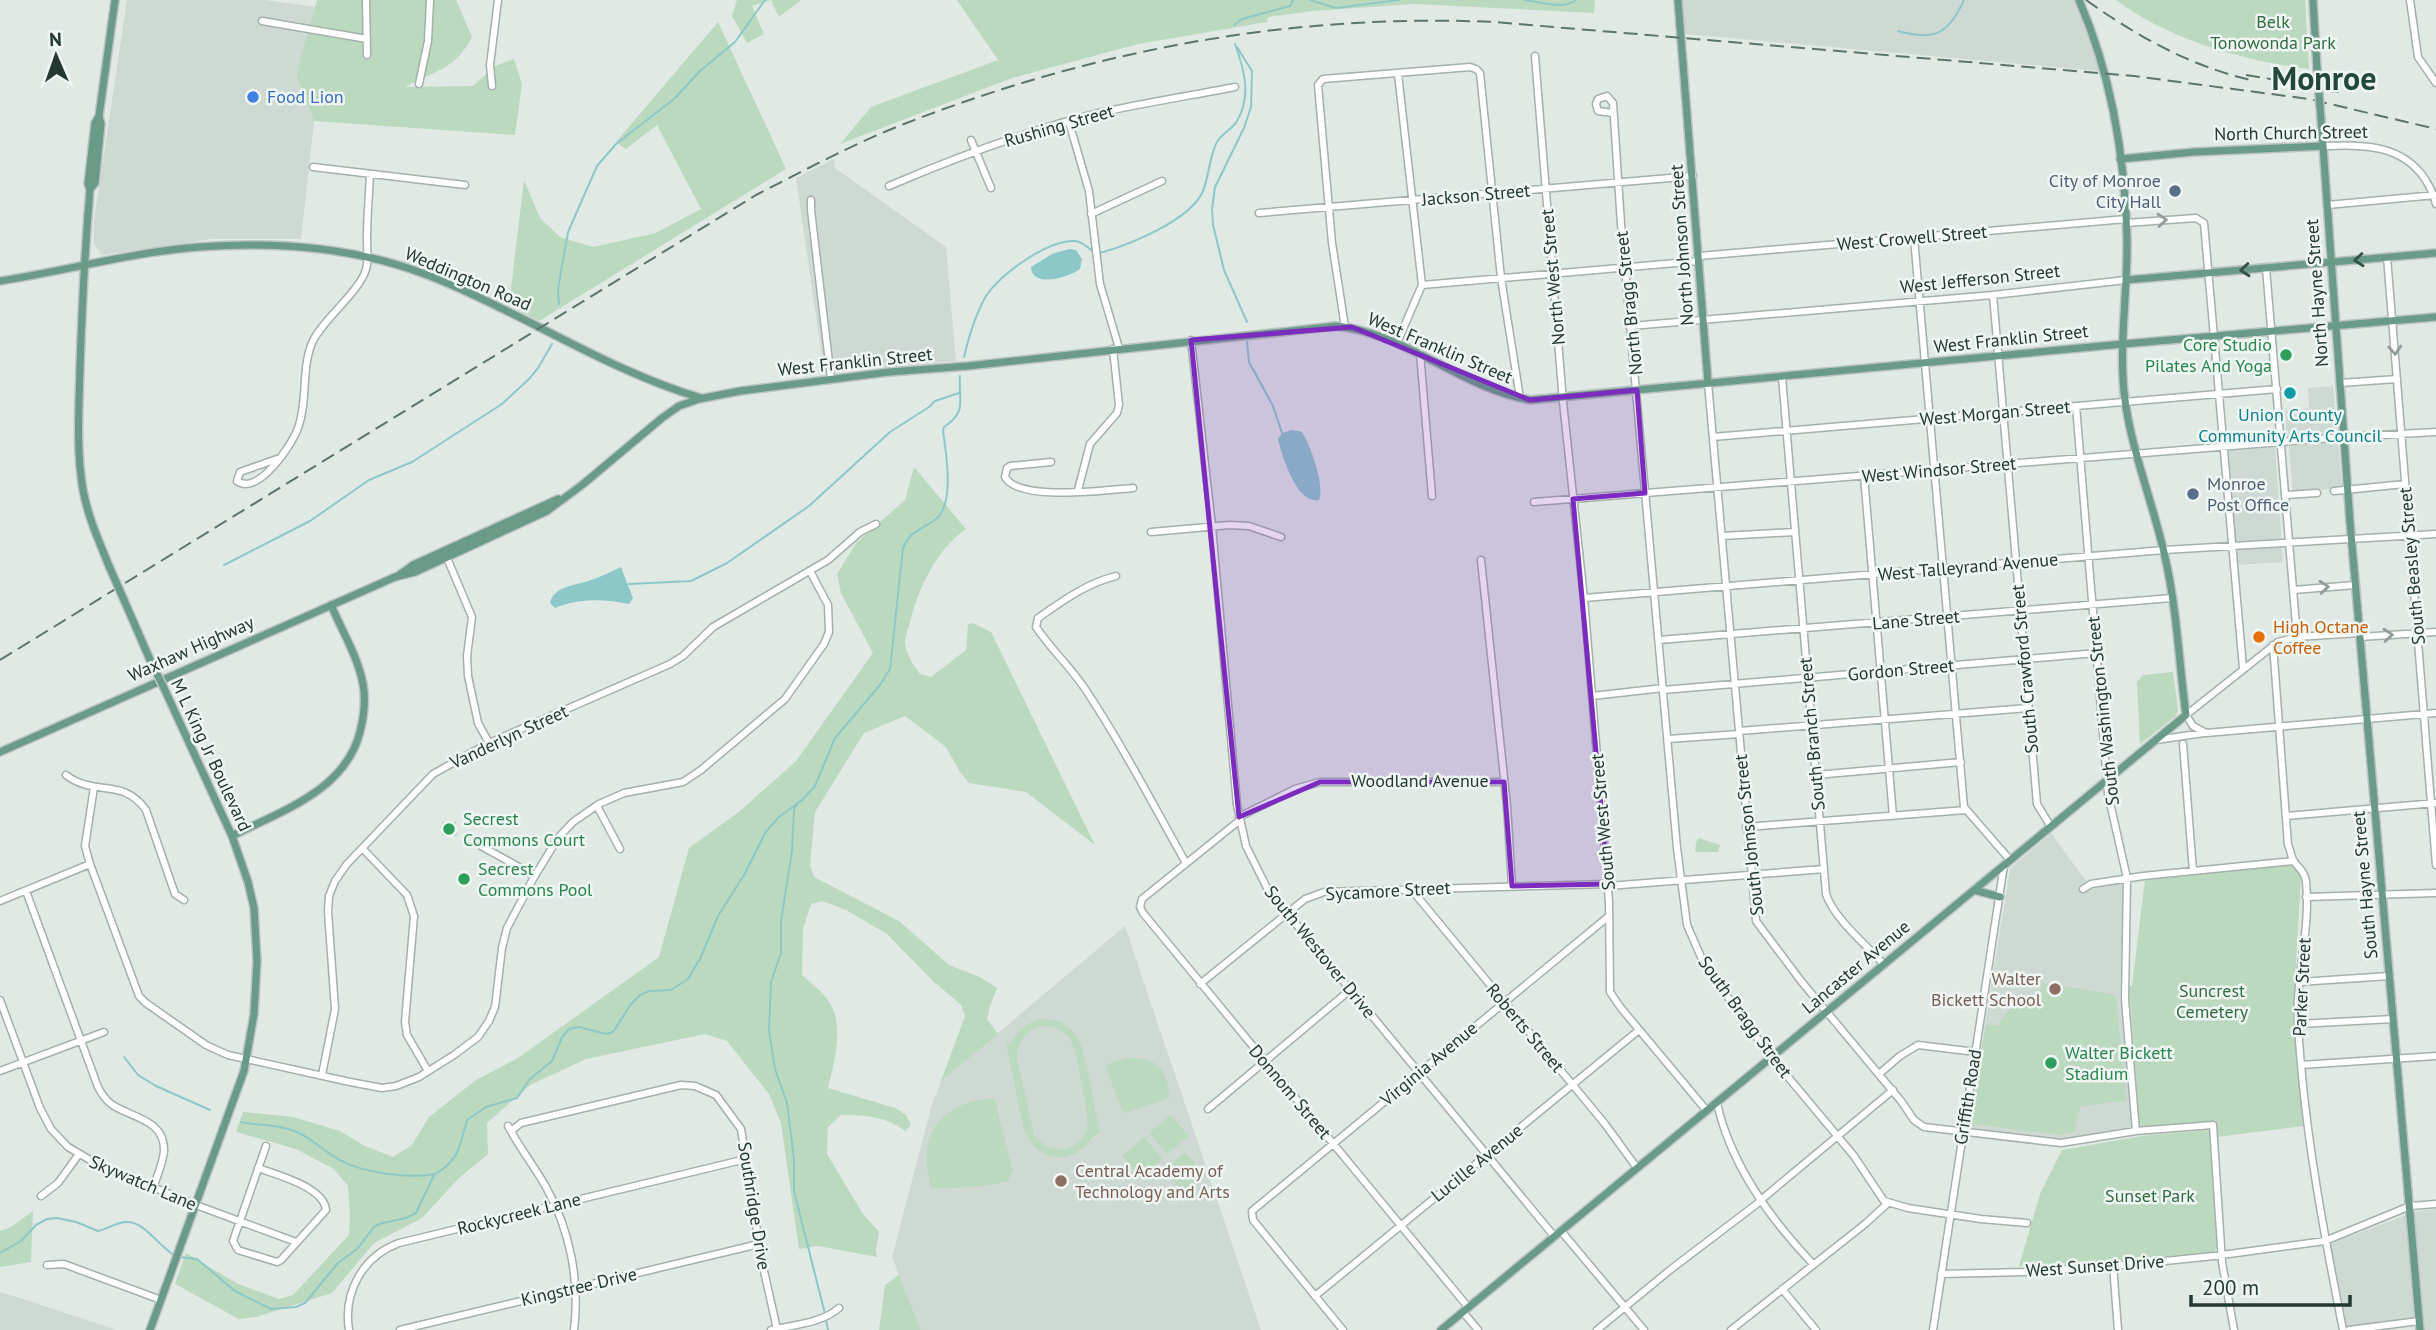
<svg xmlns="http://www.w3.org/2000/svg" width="2436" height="1330" font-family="'PT Sans',sans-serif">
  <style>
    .built { fill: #cfd9d3 }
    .green { fill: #bbd9bf; fill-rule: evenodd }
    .water { fill: #8dc8c9 }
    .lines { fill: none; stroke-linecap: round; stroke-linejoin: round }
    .stream { stroke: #8dc8c9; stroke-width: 2 }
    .minor-casing { stroke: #a4b0aa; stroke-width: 9 }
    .major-casing { stroke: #bdc3c1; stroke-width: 10 }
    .minor { stroke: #fff; stroke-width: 6 }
    .major { stroke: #699b88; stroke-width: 7 }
    .rail { stroke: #5d746b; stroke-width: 2; stroke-dasharray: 14 7; stroke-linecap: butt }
    .major-bridge-casing { stroke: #bdc3c1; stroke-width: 10; stroke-linecap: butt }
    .major-bridge { stroke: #699b88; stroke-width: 7 }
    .oneway { stroke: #919c98 }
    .oneway2 { stroke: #345146 }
    .marked { fill: #7b2cbf; fill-opacity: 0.2; stroke: #7b2cbf; stroke-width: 5; stroke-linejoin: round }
    .shop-dot { fill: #3f7fe0; stroke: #f0f6f3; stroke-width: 2.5 }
    .service-dot { fill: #5c6f8a; stroke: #f0f6f3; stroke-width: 2.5 }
    .leisure-dot { fill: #2e9e5b; stroke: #f0f6f3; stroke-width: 2.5 }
    .culture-dot { fill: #0f9aa8; stroke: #f0f6f3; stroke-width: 2.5 }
    .food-dot { fill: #e8710a; stroke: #f0f6f3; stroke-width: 2.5 }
    .education-dot { fill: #8d6e63; stroke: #f0f6f3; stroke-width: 2.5 }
    .labels { text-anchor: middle; stroke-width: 5; stroke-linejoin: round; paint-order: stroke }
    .park-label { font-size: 18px; fill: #316b40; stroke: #f0f6f3 }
    .shop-label { font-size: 18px; fill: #366cbe; stroke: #f0f6f3; text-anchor: start }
    .street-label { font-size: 18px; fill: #233830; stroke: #f0f6f3 }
    .service-label { font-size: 18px; fill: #4e5e75; stroke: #f0f6f3; text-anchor: end }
    .leisure-label { font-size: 18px; fill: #27864d; stroke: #f0f6f3; text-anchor: start }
    .culture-label { font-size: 18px; fill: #0d838f; stroke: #f0f6f3 }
    .food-label { font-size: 18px; fill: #c56008; stroke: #f0f6f3; text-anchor: start }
    .education-label { font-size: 18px; fill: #785e54; stroke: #f0f6f3; text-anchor: end }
    .town-label { font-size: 32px; font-weight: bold; fill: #214839; stroke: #f0f6f3 }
  </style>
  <rect width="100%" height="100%" fill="#e0e9e4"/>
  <path class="built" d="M127,0H265L317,7L296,75L314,121L301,239H211L102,255L94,244V220Z
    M1682,0H2075L2090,34L2099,71L1685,34Z
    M834,159L835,168L946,247L956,361L824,372L796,178Z
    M2333,386L2342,488L2293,492L2289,446L2311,444V436L2287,437L2285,411L2309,408L2308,388Z
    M2275,447L2283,562L2237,565L2229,451Z
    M2051,833L2092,889L2124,882L2120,996L2132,1130L2060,1141L1968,1129L2010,869Z
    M1125,926L1261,1330H921L892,1257L932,1104L941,1081Z
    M2436,1209V1330H2423L2421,1319L2346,1328L2330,1244L2414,1212Z
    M0,1292L29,1301L117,1330H0Z"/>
  <path class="green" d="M317,0H456L472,37C454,71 435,70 405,87L473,86L495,66L514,59L522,84L515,135L314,121L296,75Z
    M737,0H801L779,17L771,0L752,6L764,34L747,43L732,16Z
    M957,0H1595L1594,13L1414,4L1313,11L1268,17L1267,22L1138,44L1012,78L840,144L871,107L998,60Z
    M2116,0H2305L2309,69C2241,60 2172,41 2116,0Z
    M718,22L786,169L539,321L509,305L524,180L540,218L560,237L593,247L656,233L701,209L657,125L626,149L616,142Z
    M914,467L966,529C936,550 919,587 910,622C909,628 904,638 905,644C906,654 914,666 920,674L931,677L966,650L968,624L972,623L991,632L1095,845L1026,792L969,783L960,772L946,747L905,716L864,733L815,812L810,865L814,877L899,921L949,965L980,977L997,988L990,1006L987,1019L998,1034L941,1081L965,1016L961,1005L933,981L887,934L846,910L822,901L811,904L803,929L802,975C812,984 826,994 832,1007C843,1031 834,1064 828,1088L895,1108L906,1115L911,1125L905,1131C886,1116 864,1115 841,1115L828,1127L827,1154L863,1214L879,1232L876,1250L877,1257L818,1246L799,1249L781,1123L769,1094L727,1041L705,1034L586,1059L530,1085L487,1123L488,1154L459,1178L422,1218L374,1243L332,1293L256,1317L239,1319L175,1284L186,1253L238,1284L279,1299L293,1295L349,1235L350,1215L348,1186L334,1169L296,1149L236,1132L243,1112L293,1117L340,1131L365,1146L393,1157L412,1145L429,1117L476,1080L518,1058L659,957L689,848L740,811L796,761L873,653L841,593L837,574L856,543L905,500Z
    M2173,672L2178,710L2176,716L2140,744L2137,682L2143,675Z
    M442,822H456L457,836H442Z
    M1699,838L1720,845L1718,852H1695L1696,842Z
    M2283,866H2293L2301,876L2293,1015L2303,1126L2217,1137L2216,1121L2140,1128L2129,987L2132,985L2145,880Z
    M2042,983L2113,994L2116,998L2127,1101C2111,1101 2097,1105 2081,1106L2074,1132L2060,1135L1974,1124L1971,1115L1986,1025L1998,1026C2008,1007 2017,997 2039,998Z
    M1042,1019C1056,1019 1068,1023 1076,1035C1087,1051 1095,1112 1100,1133L1094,1135C1073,1168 1036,1164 1023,1127L1006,1043L1011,1042C1018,1029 1028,1022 1042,1019ZM1041,1026C1052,1026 1063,1029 1070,1039C1076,1048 1090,1118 1087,1129C1084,1140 1075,1146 1064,1150L1046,1146L1034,1135L1017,1059C1017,1042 1025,1032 1041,1026Z
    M1126,1058C1157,1057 1168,1068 1169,1098L1126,1113L1122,1111L1105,1065Z
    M994,1098L1013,1171L1007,1182L983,1186L931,1189C917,1135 938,1103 994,1098Z
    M1170,1115L1189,1136L1167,1154L1149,1133Z
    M2209,1130L2217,1248L2214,1252L2100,1262L2019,1266L2040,1194L2062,1150L2142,1136Z
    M1144,1137L1163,1159L1141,1178L1122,1156Z
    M1185,1152L1204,1173L1183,1191L1164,1170Z
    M33,1211L31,1262L0,1267V1231L11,1227Z
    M899,1275L921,1330H879L885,1285Z"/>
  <path class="water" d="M1069,249L1076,250L1082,259L1080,269C1070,277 1032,289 1031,267L1052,254Z
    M1292,430L1302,432C1311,446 1325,486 1319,500C1297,505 1282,456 1278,439L1282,433Z
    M621,567L633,598L629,604C604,599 580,598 555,608L550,603C553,587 575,585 588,581C599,578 610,572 621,567Z"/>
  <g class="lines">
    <path class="stream" d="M1310,0L1336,8L1399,0
      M1525,0C1541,2 1563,10 1576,0
      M1234,25L1242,19L1290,6L1293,0
      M1898,31C1934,41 1948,35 1964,0
      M1237,47L1252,71L1251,107L1244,128L1215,187L1212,209L1213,225L1224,270L1247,322
      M1100,253C1129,245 1191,220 1203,191C1209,176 1209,159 1216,144C1220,134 1232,130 1237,121C1252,96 1244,69 1235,44
      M559,304L558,289L568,232L597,166L616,144L674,99L700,71L735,42L765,0
      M1247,342L1249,362L1273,406L1282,433
      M964,357C969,336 975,315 986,296C1001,274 1048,239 1076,241C1083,242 1089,249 1094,252
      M224,565L310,521L369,480L412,462L502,404L529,379L538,368L552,344
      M629,584L691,581L727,563L809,506L890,432L929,407L935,401L959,393
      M798,802L794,810L792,851L781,921V953L771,982L769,1031L775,1069L787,1103L794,1159V1191L825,1314
      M124,1057L138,1075L156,1086L210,1110
      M241,1122C260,1126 281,1124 299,1133C314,1140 326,1153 340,1160C363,1173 409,1179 435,1174C460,1160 460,1144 467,1120L486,1107L517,1098L530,1079L552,1061L562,1037L569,1029L579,1027L606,1034L613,1032L631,1004L640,995L649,991L671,990L688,979L700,959L718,916L744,875L765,833L779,817L802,800L815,786L835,738L880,685L890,669L903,548C912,528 921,531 936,519C955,504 946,452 943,431L944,427C968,411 958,401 960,376
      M0,1253L21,1241L36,1225L47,1219L57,1218L76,1222L98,1231C108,1229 115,1223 125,1222C144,1220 158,1246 174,1255
      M179,1257L197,1259L235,1291L271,1309L296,1307L305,1303L338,1263L357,1249L374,1227L379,1224L406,1218L416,1213L434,1175
      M826,1320L828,1330"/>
    <defs>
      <path id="minor" d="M366,0L367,55
        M2410,0L2418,57L2436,83
        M262,21L367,39
        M1535,56L1563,402L1584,598L1609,902L1610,992L1621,1008L1707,1111
        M419,84L428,41L430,0
        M492,86L490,65L498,0
        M1613,113L1598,111L1596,104L1598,99L1607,96L1613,103L1621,224L1677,848L1687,925L1704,964L1768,1053L1854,1156L1884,1201L1908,1208L1981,1219L2027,1223
        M1069,122L1089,191L1100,284L1119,348
        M971,140L991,188
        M2323,146C2360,145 2401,143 2425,179C2430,187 2434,194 2436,204
        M313,167L465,185
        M889,186C959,156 1033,128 1108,111C1150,102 1193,95 1235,87
        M811,200V210L831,379
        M2327,205L2436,195
        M1259,213L1693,176
        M1091,214L1162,181
        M2126,223L2196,218L2204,223L2243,668
        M1914,238L1964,807L2010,860
        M1699,256L2126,219
        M2387,257L2436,865
        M2266,268L2297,637
        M1422,285L1699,261
        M1993,295L2037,804L2051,827
        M1631,326L1993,295L2126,280
        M1345,327L1332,243L1318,85L1323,79L1470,67L1476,69L1480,73L1501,278L1520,398
        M1191,340L1212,526L1237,805L1246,846L1268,890L1554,1236
        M1397,343L1422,285L1398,74
        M1420,353L1432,496
        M1782,377L1826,894C1834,919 1867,945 1884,965
        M1708,383L1756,921L1801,981L1901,1101L1914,1120L1924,1127L2061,1143L2136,1131L2213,1125L2222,1262L2234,1330
        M2340,383L2397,379
        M2076,406L2108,794L2127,878L2125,1000L2136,1131
        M1713,437L2277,389
        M277,459L240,472L237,481C258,496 292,445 298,428C308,401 301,370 312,343C322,319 364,289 367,265C368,257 367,247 367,238C367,217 369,196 370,174
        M1051,462L1010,466L1007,468L1005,477C1019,502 1107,490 1133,488
        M1864,476L1893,816
        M1078,490L1090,444L1117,413L1119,405L1113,349
        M2334,491L2405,484
        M2286,495L2317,493
        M1534,502L2343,437L2436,432
        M1151,532L1230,525L1249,526L1281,537
        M1722,536L1795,532
        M447,558L472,617L467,656L468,676L478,723L489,743
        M1481,560L1507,806L1512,886
        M1116,576C1085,584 1064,600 1038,618L1036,627C1052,651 1074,670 1089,695C1125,749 1154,807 1186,863
        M2293,590L2355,585
        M1584,598L2164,550L2436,534
        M2359,633L2297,637L2278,642L2186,715L2193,726L2206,733L2436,713
        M2360,637L2436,632
        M1659,640L2172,598
        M2273,645L2288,845C2290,849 2291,855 2293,860C2298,868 2305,871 2306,882C2311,930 2295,977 2298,1025C2304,1128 2323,1229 2343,1330
        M1663,690L2097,653
        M1592,696L1663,688
        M1739,731L2028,708
        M1668,739L1739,734
        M2156,740L2204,733
        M2183,744L2193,871
        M66,775C94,797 123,777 146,810L175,894L184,900
        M1816,775L1961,762
        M94,787L85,846L90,864L139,996L146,1003L206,1045L228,1055L350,1082L382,1088L396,1086L419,1077L454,1055L478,1037L489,1021L495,1007L502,948L507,928L533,879L558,838L573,822L599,804L624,793L683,782L701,770L785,699L824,644L829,632L828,605L810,571
        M597,806L620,849
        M2286,816L2436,803
        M1239,817L1295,789L1320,782H1504
        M1240,820L1142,899L1140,907L1143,913L1468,1307
        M1746,827L1966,810
        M481,846L535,876
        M363,849L407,895L414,916L405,1022L407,1035L428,1071
        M1608,886L1824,869
        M1411,889L1605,1124L1637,1168
        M2083,889L2091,884L2143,876L2294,861
        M26,891L98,1087C101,1093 105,1099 111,1104C131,1118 165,1119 164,1151C163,1163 157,1176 153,1188
        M2306,897L2436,893
        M0,901L90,864
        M2299,982L2389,976
        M1200,984L1305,899L1324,892L1608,884
        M0,1000L40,1108L51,1129L68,1147L97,1164L196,1205L296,1242
        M2298,1024L2393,1019
        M2301,1065L2436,1056
        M0,1071L104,1032
        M1879,1074L1900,1056L1918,1045L1976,1052
        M322,1075L335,1009L328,912L329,896L335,881L347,864L433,774L489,743L670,664L683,656L713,627L828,560L860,532L876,524
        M1717,1103C1730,1163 1771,1220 1813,1264
        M1208,1109L1350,990
        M508,1126C519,1147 534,1166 546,1187C570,1230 580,1281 574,1330
        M511,1131L521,1123L681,1085L695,1086L716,1095L741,1129L762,1262L777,1329
        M258,1168C277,1175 324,1187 326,1210L281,1260L277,1262L238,1250L233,1241L266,1146
        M41,1196L58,1183L79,1154
        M1762,1199L1893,1090
        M1561,1231L1644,1330
        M47,1265L64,1264L161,1300
        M2113,1265L2118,1330
        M1941,1274L2024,1272L2135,1264L2214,1256L2325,1241L2410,1206L2436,1204
        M1782,1289L1816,1330
        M1315,1296L1639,1030
        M1463,1312L1478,1330
        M349,1330C343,1292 363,1256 399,1243L746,1159
        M400,1330L759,1244
        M771,1330C793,1325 822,1323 839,1308
        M1343,1330L1253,1220L1252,1211L1609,916
        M1597,1330L1670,1270L1762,1200
        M1731,1330L1865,1224L1888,1203
        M1933,1330L2004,865
        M2349,1330L2419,1321"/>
      <path id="major" d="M1678,0L1708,383
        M2313,0L2317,68
        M2322,132L2350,522L2420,1330
        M2120,159L2194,152L2323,146
        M90,189L95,183L101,124L99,116
        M2126,280L2436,253
        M0,281C66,271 132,252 199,247C277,241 356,247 430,276C522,312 606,370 701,398
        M109,566C99,541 88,517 83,490C76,449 79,408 80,367C82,307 85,248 90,189L88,184L95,123L99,116L115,0
        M399,575L413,565L558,499
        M124,600L151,662
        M0,752L395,577L415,572L547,511L582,485L662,418L679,406L699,399L740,391L889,372L968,366L1336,326C1407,333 1461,388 1530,400L2123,344L2436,317
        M232,836C281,811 345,791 360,732C364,716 366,700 363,684C358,657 342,631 331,605
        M1974,890L2000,897
        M150,1330L244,1071L254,1014L257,961L254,908L248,882L232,836L163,686
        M1441,1330L2186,715C2179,663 2177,609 2165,557C2153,502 2130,448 2124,392C2119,341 2128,290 2127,238C2125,158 2111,74 2079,0"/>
    </defs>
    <use href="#minor" class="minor-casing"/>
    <use href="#major" class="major-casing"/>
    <use href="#minor" class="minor"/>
    <use href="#major" class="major"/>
    <path class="rail" d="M2086,0C2138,37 2192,67 2255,81
      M2246,75L2295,83
      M2329,91L2339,92
      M0,660L756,195C805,170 853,144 904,124C1093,50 1291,13 1494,22L2134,76L2309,99L2436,129"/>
    <defs>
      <path id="major-bridge" d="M2317,68L2322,132
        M109,566L124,600
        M151,662L163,686"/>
    </defs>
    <use href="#major-bridge" class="major-bridge-casing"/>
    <use href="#major-bridge" class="major-bridge"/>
  </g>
  <defs><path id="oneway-chevron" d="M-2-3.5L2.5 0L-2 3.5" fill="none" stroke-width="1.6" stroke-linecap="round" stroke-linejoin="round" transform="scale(1.75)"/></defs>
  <g class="oneway">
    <use href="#oneway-chevron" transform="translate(2162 220) rotate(-5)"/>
    <use href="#oneway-chevron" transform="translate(2395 350) rotate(86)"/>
    <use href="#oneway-chevron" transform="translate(2324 587) rotate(-5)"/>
    <use href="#oneway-chevron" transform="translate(2388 635) rotate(-5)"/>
  </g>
  <g class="oneway2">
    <use href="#oneway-chevron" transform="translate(2359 260) rotate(175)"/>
    <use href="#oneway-chevron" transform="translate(2245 270) rotate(175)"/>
  </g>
  <path class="marked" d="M1352,327L1530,400L1637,390L1645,493L1573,499L1608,884L1512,886L1504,782H1320L1239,817L1191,340Z"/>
  <circle class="shop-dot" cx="253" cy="97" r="7"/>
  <g class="service-dot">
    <circle cx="2175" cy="191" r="7"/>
    <circle cx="2193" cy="494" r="7"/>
  </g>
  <g class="leisure-dot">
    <circle cx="2286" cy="355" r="7"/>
    <circle cx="449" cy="829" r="7"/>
    <circle cx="464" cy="879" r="7"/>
    <circle cx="2051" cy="1063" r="7"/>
  </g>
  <circle class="culture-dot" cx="2290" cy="393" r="7"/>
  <circle class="food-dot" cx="2259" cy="637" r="7"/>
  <g class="education-dot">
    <circle cx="2055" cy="989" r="7"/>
    <circle cx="1061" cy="1181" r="7"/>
  </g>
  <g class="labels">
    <g class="park-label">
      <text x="2273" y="28">Belk<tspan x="2273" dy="21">Tonowonda Park</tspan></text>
      <text x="2212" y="997">Suncrest<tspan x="2212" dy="21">Cemetery</tspan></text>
      <text x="2150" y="1202">Sunset Park</text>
    </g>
    <g class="shop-label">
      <text x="267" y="103">Food Lion</text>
    </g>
    <g class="street-label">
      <text transform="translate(1059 126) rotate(-16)" y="6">Rushing Street</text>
      <text transform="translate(2291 133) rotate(-1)" y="6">North Church Street</text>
      <text transform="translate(1476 195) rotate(-5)" y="6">Jackson Street</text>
      <text transform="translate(1912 238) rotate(-5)" y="6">West Crowell Street</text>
      <text transform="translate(1682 245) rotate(-94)" y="6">North Johnson Street</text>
      <text transform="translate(1553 277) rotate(-95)" y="6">North West Street</text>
      <text transform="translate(468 279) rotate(23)" y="6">Weddington Road</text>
      <text transform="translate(1980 279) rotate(-6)" y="6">West Jefferson Street</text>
      <text transform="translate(2317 293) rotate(-94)" y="6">North Hayne Street</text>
      <text transform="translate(1629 303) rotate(-96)" y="6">North Bragg Street</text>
      <text transform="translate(2011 339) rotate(-6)" y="6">West Franklin Street</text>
      <text transform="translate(1440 348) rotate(23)" y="6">West Franklin Street</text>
      <text transform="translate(855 362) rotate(-6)" y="6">West Franklin Street</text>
      <text transform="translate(1995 413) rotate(-5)" y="6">West Morgan Street</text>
      <text transform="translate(1939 470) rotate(-5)" y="6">West Windsor Street</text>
      <text transform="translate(2412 566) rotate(-95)" y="6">South Beasley Street</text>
      <text transform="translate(1968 567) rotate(-5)" y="6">West Talleyrand Avenue</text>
      <text transform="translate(1916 620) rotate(-5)" y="6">Lane Street</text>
      <text transform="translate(191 649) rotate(-24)" y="6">Waxhaw Highway</text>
      <text transform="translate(2025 669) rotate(-95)" y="6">South Crawford Street</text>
      <text transform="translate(1901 670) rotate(-5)" y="6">Gordon Street</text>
      <text transform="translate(2103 711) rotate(-96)" y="6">South Washington Street</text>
      <text transform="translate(1812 734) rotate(-95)" y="6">South Branch Street</text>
      <text transform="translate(509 737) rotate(-25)" y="6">Vanderlyn Street</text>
      <text transform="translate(211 755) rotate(65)" y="6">M L King Jr Boulevard</text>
      <text x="1420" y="787">Woodland Avenue</text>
      <text transform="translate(1603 822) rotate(-95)" y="6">South West Street</text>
      <text transform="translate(1749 835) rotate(-96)" y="6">South Johnson Street</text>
      <text transform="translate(2365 885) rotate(-95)" y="6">South Hayne Street</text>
      <text transform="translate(1388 891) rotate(-3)" y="6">Sycamore Street</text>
      <text transform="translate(1320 952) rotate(51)" y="6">South Westover Drive</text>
      <text transform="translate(1856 967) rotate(-40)" y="6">Lancaster Avenue</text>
      <text transform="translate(2302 987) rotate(-87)" y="6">Parker Street</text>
      <text transform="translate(1745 1017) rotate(54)" y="6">South Bragg Street</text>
      <text transform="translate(1525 1028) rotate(50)" y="6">Roberts Street</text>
      <text transform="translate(1429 1064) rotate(-40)" y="6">Virginia Avenue</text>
      <text transform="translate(1290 1092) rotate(50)" y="6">Donnom Street</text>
      <text transform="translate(1968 1097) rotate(-81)" y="6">Griffith Road</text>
      <text transform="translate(1477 1163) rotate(-39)" y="6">Lucille Avenue</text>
      <text transform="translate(143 1183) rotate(23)" y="6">Skywatch Lane</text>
      <text transform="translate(754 1206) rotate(81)" y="6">Southridge Drive</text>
      <text transform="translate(519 1214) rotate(-14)" y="6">Rockycreek Lane</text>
      <text transform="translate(2095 1266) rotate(-4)" y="6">West Sunset Drive</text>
      <text transform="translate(579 1287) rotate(-13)" y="6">Kingstree Drive</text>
    </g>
    <g class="service-label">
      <text x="2161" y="187">City of Monroe<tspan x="2161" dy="21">City Hall</tspan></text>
      <text x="2207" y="490" text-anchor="start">Monroe<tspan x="2207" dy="21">Post Office</tspan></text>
    </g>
    <g class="leisure-label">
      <text x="2272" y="351" text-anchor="end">Core Studio<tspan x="2272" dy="21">Pilates And Yoga</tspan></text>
      <text x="463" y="825">Secrest<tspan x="463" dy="21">Commons Court</tspan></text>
      <text x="478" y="875">Secrest<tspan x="478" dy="21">Commons Pool</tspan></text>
      <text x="2065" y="1059">Walter Bickett<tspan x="2065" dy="21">Stadium</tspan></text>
    </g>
    <g class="culture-label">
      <text x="2290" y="421">Union County<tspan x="2290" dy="21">Community Arts Council</tspan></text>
    </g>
    <g class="food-label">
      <text x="2273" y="633">High Octane<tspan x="2273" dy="21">Coffee</tspan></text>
    </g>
    <g class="education-label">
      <text x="2041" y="985">Walter<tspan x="2041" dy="21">Bickett School</tspan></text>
      <text x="1075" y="1177" text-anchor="start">Central Academy of<tspan x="1075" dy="21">Technology and Arts</tspan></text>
    </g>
    <g class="town-label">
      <text x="2324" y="90">Monroe</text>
    </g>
  </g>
  <g transform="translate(56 56) rotate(358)" stroke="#f0f6f3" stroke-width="5" paint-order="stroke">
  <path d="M0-5L12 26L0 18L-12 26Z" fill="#233830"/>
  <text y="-10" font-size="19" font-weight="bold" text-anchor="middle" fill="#233830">N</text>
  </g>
  <path d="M2191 1295v10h159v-10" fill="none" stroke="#233830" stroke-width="3.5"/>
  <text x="2202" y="1295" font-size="21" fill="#233830" stroke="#f0f6f3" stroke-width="5" paint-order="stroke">200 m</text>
</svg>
